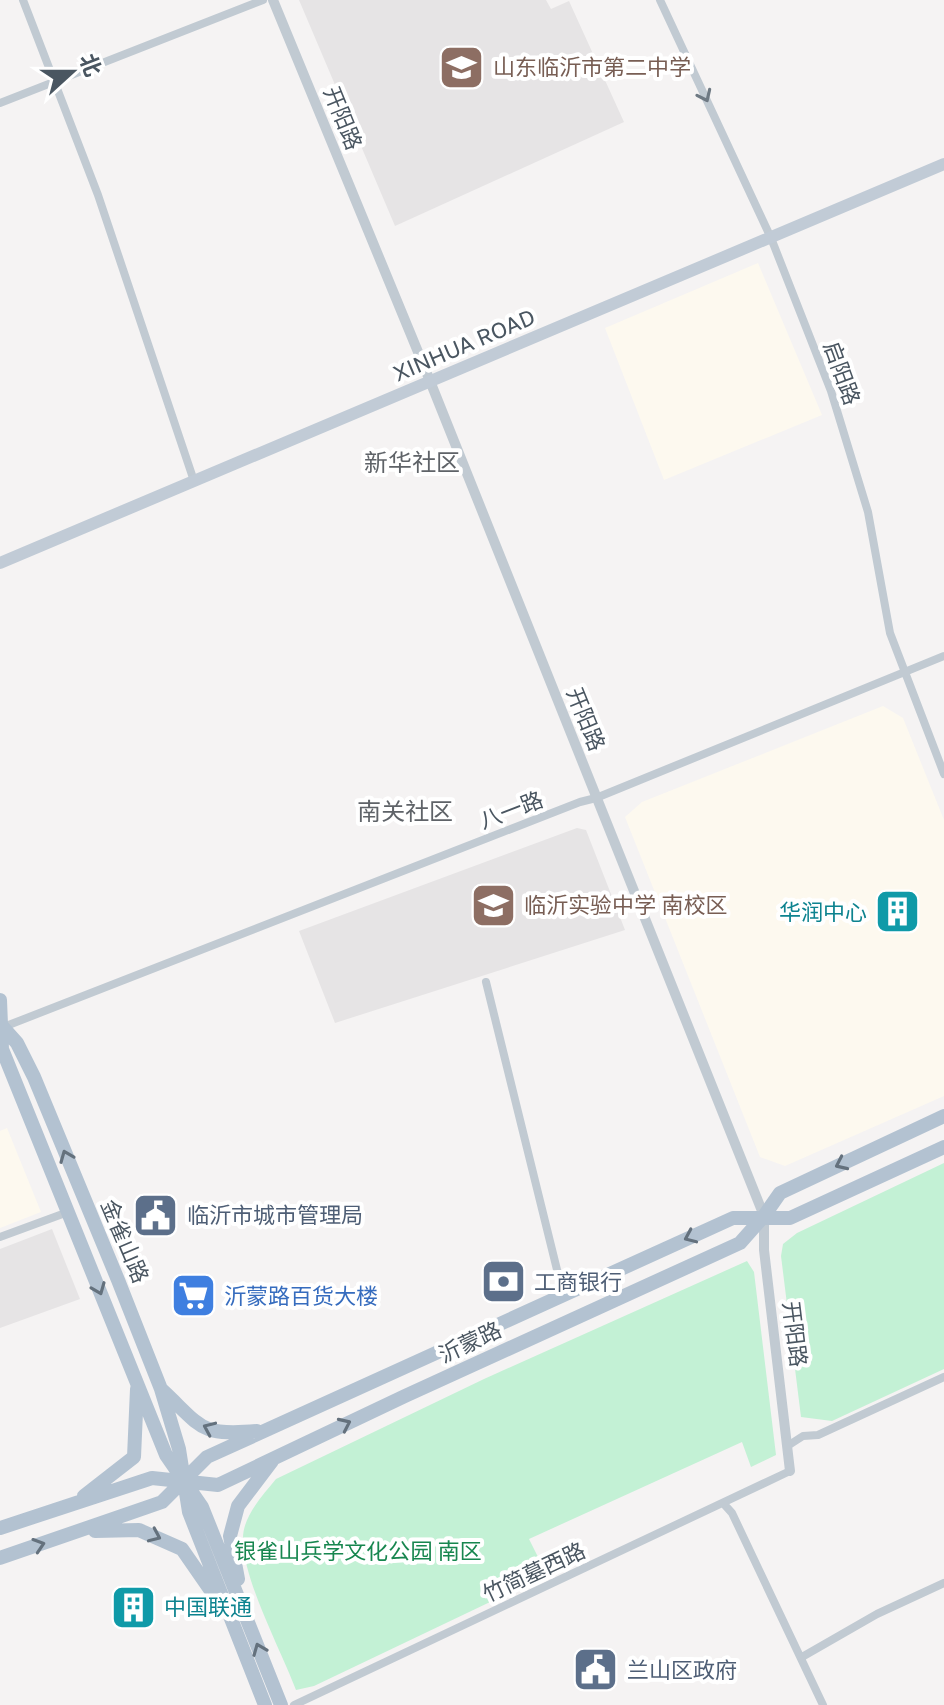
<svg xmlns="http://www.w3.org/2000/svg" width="944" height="1705" font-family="'Golos Text','Noto Sans SC',sans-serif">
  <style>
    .commercial { fill: #fdf9ef }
    .education { fill: #e6e4e5 }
    .green { fill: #c3f1d5 }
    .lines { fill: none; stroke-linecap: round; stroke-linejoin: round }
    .minor { stroke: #c1cad2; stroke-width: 8 }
    .tertiary { stroke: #c1cad2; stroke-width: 10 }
    .secondary { stroke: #c1cbd6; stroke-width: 12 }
    .primary { stroke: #b3c2d1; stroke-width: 14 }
    .oneway { stroke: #6e7983 }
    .oneway2 { stroke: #64717d }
    .labels { text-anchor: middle; stroke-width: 8; stroke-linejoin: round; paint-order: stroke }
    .education-label { font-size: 22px; fill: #785e54; stroke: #fff; text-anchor: start }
    .street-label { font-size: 22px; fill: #4a5661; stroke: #fff }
    .culture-label { font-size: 22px; fill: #0d838f; stroke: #fff; text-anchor: end }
    .service-label { font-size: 22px; fill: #4e5e75; stroke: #fff; text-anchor: start }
    .shop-label { font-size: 22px; fill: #366cbe; stroke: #fff; text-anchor: start }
    .park-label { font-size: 22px; fill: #17864f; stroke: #fff }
    .neighbourhood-label { font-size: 24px; fill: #5f6368; stroke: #fff }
  </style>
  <rect width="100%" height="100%" fill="#f5f3f3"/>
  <path class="commercial" d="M758,263L822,415L664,480L605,328Z
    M883,706L903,718L944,820V1096L785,1166L760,1157L625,817L642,802Z
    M7,1128L41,1212L0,1228V1131Z"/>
  <path class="education" d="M299,0H546L551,9L569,1L624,122L395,226Z
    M577,828L586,830L625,930L335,1023L299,931Z
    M52,1229L80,1299L0,1328V1249Z"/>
  <path class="green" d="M944,1163V1369L832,1421L801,1417L781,1256L783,1244L797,1233Z
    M747,1261L754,1272L776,1455L751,1467L742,1442L529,1539L541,1563L538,1579L314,1686L296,1690C281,1650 242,1578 243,1538C243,1516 263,1495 276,1479L484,1379Z"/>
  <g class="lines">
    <path class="minor" d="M23,0L98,195L194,481
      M660,0L771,238L831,391L868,512L890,633L944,774
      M0,103L263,0
      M486,982L563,1294
      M1,1028L580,802L596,798L944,656
      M0,1237L68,1212
      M789,1445L803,1436L818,1435L944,1377
      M723,1503L732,1513L823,1705
      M802,1657L877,1614L944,1583
      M294,1705L790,1471"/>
    <path class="tertiary" d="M273,0L430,381L764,1216V1250L790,1471"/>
    <path class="secondary" d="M0,563L944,164"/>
    <path class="primary" d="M0,1000L2,1049L166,1455L202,1507L281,1705
      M0,1024L17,1043L34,1077L118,1280L161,1389L179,1449L189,1512L265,1705
      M162,1390C203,1428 199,1436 257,1431
      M84,1496L134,1457L137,1389
      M0,1528L152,1478L218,1485L405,1396L740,1243L764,1216L780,1193L944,1116
      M95,1531L139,1530L182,1549L216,1598
      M0,1558L162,1502L207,1457L733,1218H790L944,1147
      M238,1579L230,1536L238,1506L272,1461"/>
  </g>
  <defs><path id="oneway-chevron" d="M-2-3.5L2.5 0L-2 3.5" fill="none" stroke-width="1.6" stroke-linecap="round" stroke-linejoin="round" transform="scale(2)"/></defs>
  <use class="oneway" href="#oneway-chevron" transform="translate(705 96) rotate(65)"/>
  <g class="oneway2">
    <use href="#oneway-chevron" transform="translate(66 1156) rotate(-112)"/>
    <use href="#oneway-chevron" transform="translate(841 1164) rotate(155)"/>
    <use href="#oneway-chevron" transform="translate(690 1237) rotate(156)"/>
    <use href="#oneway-chevron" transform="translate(99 1289) rotate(68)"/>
    <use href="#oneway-chevron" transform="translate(345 1424) rotate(-25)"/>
    <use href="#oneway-chevron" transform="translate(209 1428) rotate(-156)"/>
    <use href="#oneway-chevron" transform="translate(155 1536) rotate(24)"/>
    <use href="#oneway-chevron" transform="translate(39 1545) rotate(-18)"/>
    <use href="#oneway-chevron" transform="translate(259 1649) rotate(-112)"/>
  </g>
  <defs>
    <symbol id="school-square" viewBox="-11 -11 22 22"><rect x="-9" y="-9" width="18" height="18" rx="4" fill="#8d6e63" stroke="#fff"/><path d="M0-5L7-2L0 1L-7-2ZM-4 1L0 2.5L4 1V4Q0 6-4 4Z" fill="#fff"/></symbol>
    <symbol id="building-square" viewBox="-11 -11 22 22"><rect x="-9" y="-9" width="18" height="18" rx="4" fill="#0f9aa8" stroke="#fff"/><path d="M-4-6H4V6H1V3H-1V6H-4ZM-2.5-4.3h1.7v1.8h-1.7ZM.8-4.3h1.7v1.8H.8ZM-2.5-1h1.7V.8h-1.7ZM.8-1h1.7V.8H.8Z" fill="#fff"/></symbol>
    <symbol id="civic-square" viewBox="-11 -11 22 22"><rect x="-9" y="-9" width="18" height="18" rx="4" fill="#5c6f8a" stroke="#fff"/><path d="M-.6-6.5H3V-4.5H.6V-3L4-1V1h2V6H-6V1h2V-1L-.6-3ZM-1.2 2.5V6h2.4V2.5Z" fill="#fff"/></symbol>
    <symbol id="bank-square" viewBox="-11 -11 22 22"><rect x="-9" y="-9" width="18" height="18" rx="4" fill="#5c6f8a" stroke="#fff"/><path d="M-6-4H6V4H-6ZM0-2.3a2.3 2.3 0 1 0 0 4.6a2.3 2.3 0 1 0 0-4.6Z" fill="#fff"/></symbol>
    <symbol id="supermarket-square" viewBox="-11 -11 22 22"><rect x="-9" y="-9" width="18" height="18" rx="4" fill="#3f7fe0" stroke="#fff"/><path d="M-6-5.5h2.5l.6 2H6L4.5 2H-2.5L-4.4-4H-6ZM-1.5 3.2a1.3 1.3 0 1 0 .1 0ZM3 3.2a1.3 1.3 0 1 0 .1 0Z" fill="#fff"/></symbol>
  </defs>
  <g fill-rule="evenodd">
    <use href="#school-square" x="436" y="42" width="51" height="51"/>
    <use href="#school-square" x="468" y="880" width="51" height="51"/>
    <use href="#building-square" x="872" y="886" width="51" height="51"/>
    <use href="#civic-square" x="130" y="1190" width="51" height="51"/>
    <use href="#bank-square" x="478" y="1256" width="51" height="51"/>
    <use href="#supermarket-square" x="168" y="1270" width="51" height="51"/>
    <use href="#building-square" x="108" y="1582" width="51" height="51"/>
    <use href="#civic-square" x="570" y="1644" width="51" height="51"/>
  </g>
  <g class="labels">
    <g class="education-label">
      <text x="493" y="75">山东临沂市第二中学</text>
      <text x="524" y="913">临沂实验中学 南校区</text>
    </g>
    <g class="street-label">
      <text transform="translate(343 118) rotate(68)" y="8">开阳路</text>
      <text transform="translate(464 345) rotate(-23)" y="8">XINHUA ROAD</text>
      <text transform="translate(842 373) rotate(70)" y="8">启阳路</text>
      <text transform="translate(586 719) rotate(68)" y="8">开阳路</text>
      <text transform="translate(511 810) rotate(-21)" y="8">八一路</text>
      <text transform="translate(125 1241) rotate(67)" y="8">金雀山路</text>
      <text transform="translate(795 1334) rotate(83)" y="8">开阳路</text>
      <text transform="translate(470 1342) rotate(-25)" y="8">沂蒙路</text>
      <text transform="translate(534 1572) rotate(-25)" y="8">竹简墓西路</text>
    </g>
    <g class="culture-label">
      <text x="867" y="920">华润中心</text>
      <text x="164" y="1615" text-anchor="start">中国联通</text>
    </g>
    <g class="service-label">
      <text x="187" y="1223">临沂市城市管理局</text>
      <text x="534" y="1290">工商银行</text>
      <text x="627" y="1678">兰山区政府</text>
    </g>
    <g class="shop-label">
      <text x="224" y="1304">沂蒙路百货大楼</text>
    </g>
    <g class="park-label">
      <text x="358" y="1559">银雀山兵学文化公园 南区</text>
    </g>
    <g class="neighbourhood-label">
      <text x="412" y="471">新华社区</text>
      <text x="405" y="820">南关社区</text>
    </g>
  </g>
  <g transform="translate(72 72) rotate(69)" stroke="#ffffff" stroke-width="6" paint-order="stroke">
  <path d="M0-6L14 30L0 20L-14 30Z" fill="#4a5661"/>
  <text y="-12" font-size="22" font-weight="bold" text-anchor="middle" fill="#4a5661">北</text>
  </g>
</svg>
